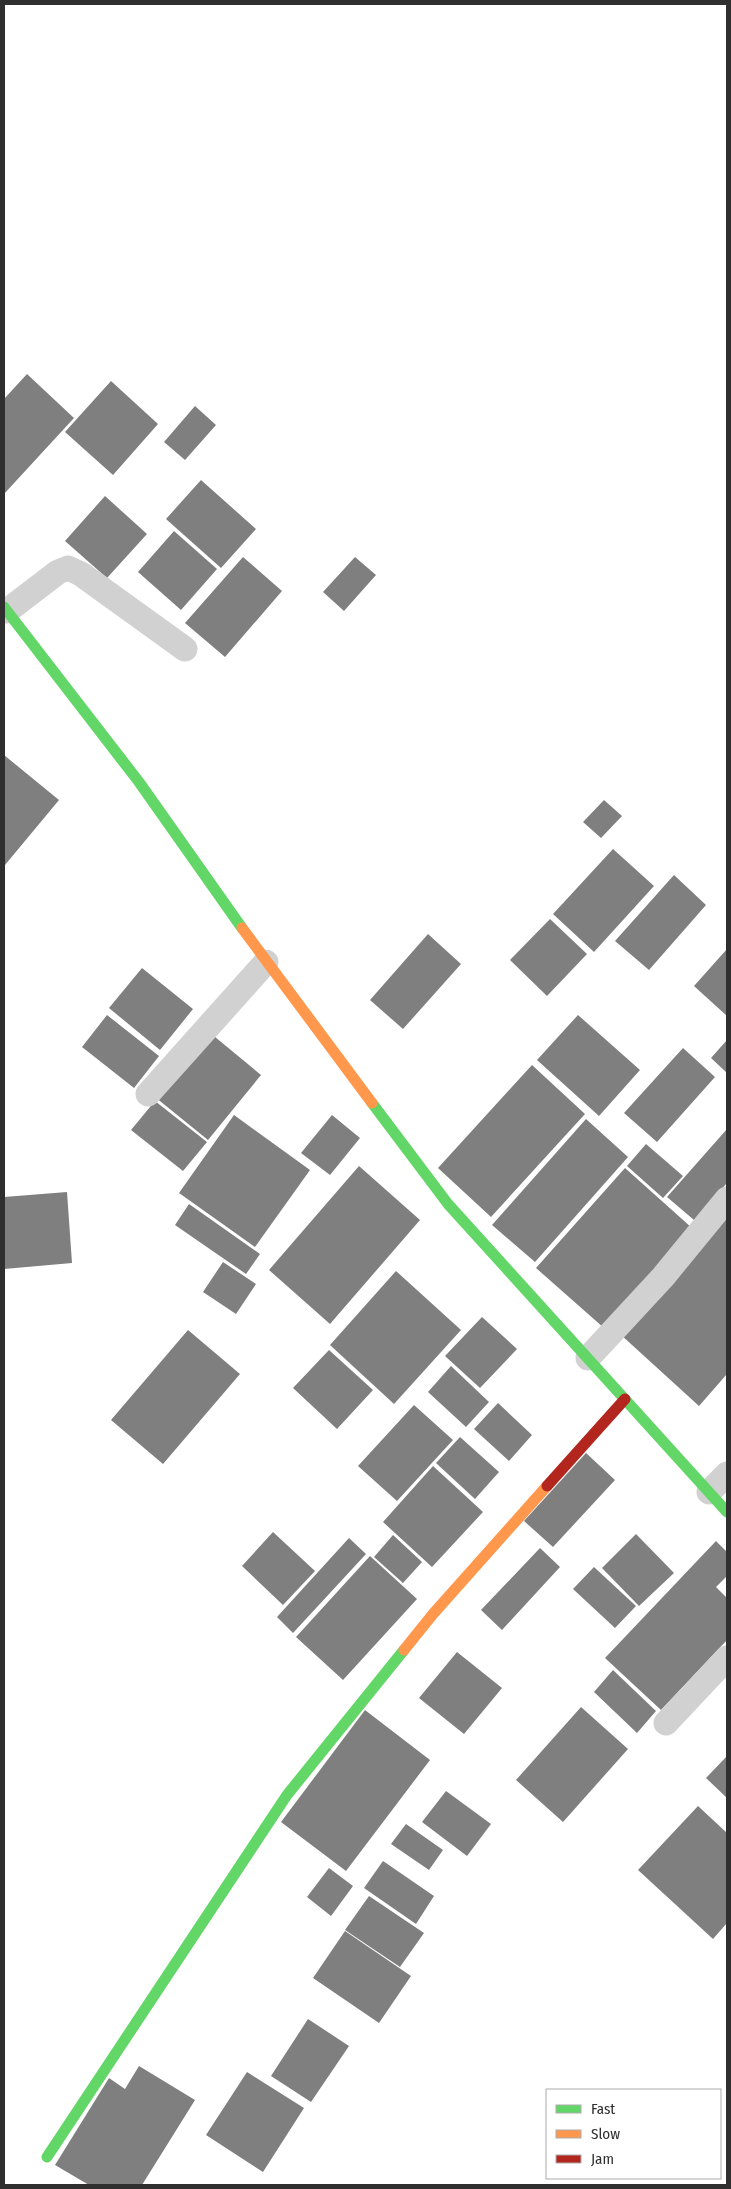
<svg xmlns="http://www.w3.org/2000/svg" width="731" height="2189" font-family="'Fira Sans Condensed',sans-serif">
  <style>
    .building { fill: #7f7f7f }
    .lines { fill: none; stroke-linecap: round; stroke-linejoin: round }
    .lane { stroke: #d1d1d1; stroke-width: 25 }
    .fast { stroke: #63d668; stroke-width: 11 }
    .slow { stroke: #ff974d; stroke-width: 11 }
    .jam { stroke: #b3261e; stroke-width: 11 }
  </style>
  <rect width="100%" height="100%" fill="#fff"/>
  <path class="building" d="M27,374L74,418L4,494V399Z
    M111,381L158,424L113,475L65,432Z
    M195,406L216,425L185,460L164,442Z
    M201,480L256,529L221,568L166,519Z
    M105,496L147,534L107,578L65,541Z
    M174,531L217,569L181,610L138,572Z
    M243,557L282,591L225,657L185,623Z
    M355,557L376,575L344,611L323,592Z
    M4,755L59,800L5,865L4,864Z
    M604,800L622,816L601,838L583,822Z
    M613,849L654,886L594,952L553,914Z
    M674,875L706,905L649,970L615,941Z
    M550,919L587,954L547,996L510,960Z
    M428,934L461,964L403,1029L370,1000Z
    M727,949V1016L694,986Z
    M142,968L193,1009L160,1050L109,1008Z
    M107,1015L159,1056L134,1088L82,1047Z
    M578,1015L640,1070L599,1116L537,1060Z
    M209,1032L261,1075L208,1140L155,1097Z
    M727,1040V1073L711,1058Z
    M683,1048L715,1077L657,1142L624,1113Z
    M532,1065L585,1114L491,1217L438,1168Z
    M155,1101L207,1142L183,1171L131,1130Z
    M234,1115L310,1170L255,1247L179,1193Z
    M332,1115L360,1138L330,1175L301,1153Z
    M586,1119L628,1157L535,1262L492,1225Z
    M727,1129V1183L694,1220L667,1197Z
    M646,1144L683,1176L663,1198L627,1166Z
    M359,1166L420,1220L330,1324L269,1270Z
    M625,1168L692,1228L604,1328L536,1268Z
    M67,1192L72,1263L4,1269V1197Z
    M189,1204L260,1254L246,1274L175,1225Z
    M727,1216V1374L699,1406L620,1334Z
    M223,1262L256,1284L236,1314L203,1292Z
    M396,1271L461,1330L394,1404L330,1345Z
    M482,1317L517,1349L480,1388L445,1356Z
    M188,1330L240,1374L163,1464L111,1420Z
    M329,1350L373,1390L337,1429L293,1388Z
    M451,1366L489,1402L466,1427L428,1392Z
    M498,1403L532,1435L509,1461L474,1429Z
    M414,1405L453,1440L397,1501L358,1466Z
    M460,1437L499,1472L475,1499L436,1463Z
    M586,1453L615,1480L553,1547L524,1521Z
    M433,1466L483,1512L432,1567L383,1522Z
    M273,1532L315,1571L283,1605L242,1566Z
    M636,1534L674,1573L639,1606L602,1568Z
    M393,1535L422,1562L403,1583L374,1557Z
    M349,1538L366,1554L293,1633L277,1617Z
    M716,1541L727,1552V1576L716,1587L727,1598V1640L661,1710L605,1658Z
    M540,1548L560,1567L502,1630L481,1610Z
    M370,1556L417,1599L343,1680L296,1637Z
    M594,1567L636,1606L615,1628L573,1589Z
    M457,1652L502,1688L464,1734L419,1698Z
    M613,1670L656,1711L637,1733L594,1692Z
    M581,1707L628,1749L563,1822L516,1780Z
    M365,1710L430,1760L346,1871L281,1822Z
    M727,1756V1798L706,1778Z
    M446,1791L491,1824L467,1856L422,1822Z
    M698,1806L727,1833V1923L713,1939L638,1870Z
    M406,1824L443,1850L429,1870L391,1844Z
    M383,1861L434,1896L416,1924L364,1888Z
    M329,1868L353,1886L331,1916L307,1897Z
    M369,1896L424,1933L400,1967L345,1930Z
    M345,1931L411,1976L379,2023L313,1978Z
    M308,2019L349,2046L311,2102L271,2076Z
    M139,2066L195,2100L142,2185H89L55,2165L109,2078L125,2089Z
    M247,2072L304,2108L263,2172L206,2135Z"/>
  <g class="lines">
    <path class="lane" d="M7,611L58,572L68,568L81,574L185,649
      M148,1094L266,962
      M588,1358L663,1277L727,1199
      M709,1492L727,1474
      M666,1723L727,1658"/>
    <path class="fast" d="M4,607L139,782L242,928
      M372,1103L448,1204L727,1512
      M47,2157L287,1795L404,1650"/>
    <path class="slow" d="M242,928L372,1103
      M404,1650L433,1614L547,1486"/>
    <path class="jam" d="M547,1486L625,1399"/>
  </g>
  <rect width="731" height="2189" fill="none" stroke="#2f2f2f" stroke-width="10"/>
  <rect x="546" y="2089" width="175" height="90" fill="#ffffff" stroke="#acacac"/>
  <rect x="556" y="2105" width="25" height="8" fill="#63d668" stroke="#acacac"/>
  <text x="591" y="2114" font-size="15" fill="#2f2f2f">Fast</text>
  <rect x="556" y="2130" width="25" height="8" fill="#ff974d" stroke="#acacac"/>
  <text x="591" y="2139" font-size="15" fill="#2f2f2f">Slow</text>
  <rect x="556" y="2155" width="25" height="8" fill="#b3261e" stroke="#acacac"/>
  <text x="591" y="2164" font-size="15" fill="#2f2f2f">Jam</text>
</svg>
